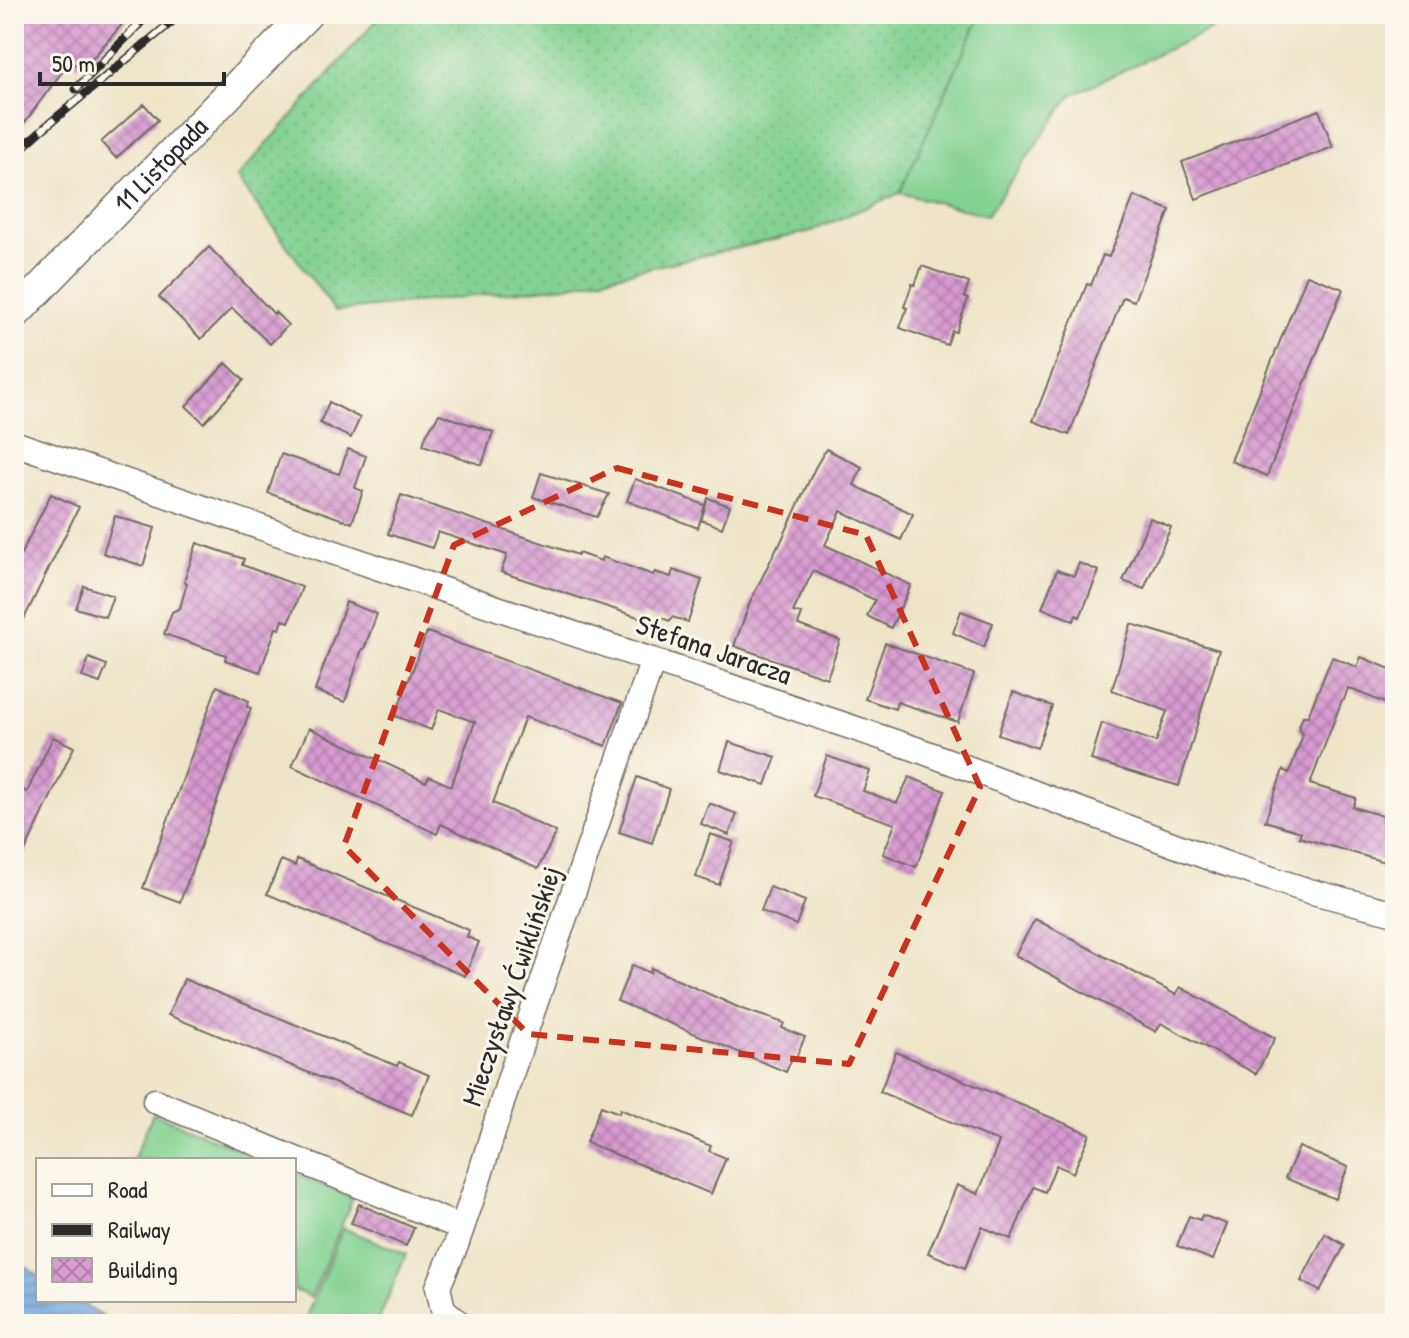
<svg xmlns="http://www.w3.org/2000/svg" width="1409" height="1338" font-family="'Patrick Hand',sans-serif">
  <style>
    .grass { fill: url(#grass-dots); stroke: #577e5e; stroke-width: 2 }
    .garden { fill: #83d292; stroke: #577e5e; stroke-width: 2 }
    .water { fill: url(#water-rules); stroke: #4e6a85; stroke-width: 2 }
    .building { fill: url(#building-cross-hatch) }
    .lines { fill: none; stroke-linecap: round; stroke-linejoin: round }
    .minor-casing { stroke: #6f6c62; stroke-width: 27 }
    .major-casing { stroke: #6f6c62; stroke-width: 33 }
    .minor { stroke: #fff; stroke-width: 24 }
    .major { stroke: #fff; stroke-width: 30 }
    .rail-casing { stroke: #2b2b2b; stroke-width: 9 }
    .rail { stroke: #fbf7ec; stroke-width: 6; stroke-dasharray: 18; stroke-linecap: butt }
    .marked { fill: none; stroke: #c8321e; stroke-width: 6; stroke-dasharray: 16 10; stroke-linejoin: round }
    .labels { text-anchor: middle; stroke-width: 6; stroke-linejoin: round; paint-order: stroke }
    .street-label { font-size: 28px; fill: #2b2b2b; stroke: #fbf7ec }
  </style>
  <defs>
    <pattern id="grass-dots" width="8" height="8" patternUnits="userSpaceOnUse" patternTransform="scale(2)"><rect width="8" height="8" fill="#83d292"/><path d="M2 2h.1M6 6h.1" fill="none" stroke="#71b47e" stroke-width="1.8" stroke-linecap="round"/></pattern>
    <pattern id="water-rules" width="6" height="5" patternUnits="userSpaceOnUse" patternTransform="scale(2)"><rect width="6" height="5" fill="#71a8df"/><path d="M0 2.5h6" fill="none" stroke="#5d89b5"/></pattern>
    <pattern id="building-cross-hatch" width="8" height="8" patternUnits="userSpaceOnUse" patternTransform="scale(2)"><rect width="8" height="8" fill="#d79ad1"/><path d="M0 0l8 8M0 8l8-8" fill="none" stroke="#af7eaa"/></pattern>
  </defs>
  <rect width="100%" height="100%" fill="#fbf7ec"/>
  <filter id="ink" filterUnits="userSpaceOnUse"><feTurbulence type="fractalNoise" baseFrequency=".0125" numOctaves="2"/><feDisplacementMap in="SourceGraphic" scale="16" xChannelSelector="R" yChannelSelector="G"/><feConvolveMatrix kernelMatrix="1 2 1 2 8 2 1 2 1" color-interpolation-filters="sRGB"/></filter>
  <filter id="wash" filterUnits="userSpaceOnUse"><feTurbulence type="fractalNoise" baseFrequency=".006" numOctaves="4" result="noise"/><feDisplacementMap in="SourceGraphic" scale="32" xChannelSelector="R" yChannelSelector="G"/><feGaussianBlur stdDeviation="1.8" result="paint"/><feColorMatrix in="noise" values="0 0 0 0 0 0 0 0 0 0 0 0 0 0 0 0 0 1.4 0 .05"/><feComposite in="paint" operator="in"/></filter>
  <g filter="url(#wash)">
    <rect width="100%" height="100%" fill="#eee5c8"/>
    <path class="grass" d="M382,14H981L900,193L809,232L567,286L335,311L237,178Z"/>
    <path class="garden" d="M981,14H1243L1071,95L987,215L900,193Z
      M153,1113L263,1160H133Z
      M294,1173L353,1198L311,1297L294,1290Z
      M343,1228L406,1254L377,1324H303Z"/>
    <path class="water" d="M14,1259L38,1275V1300H77L114,1324H14Z"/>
    <g id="blocks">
      <path class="building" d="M14,14H131L86,66L82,63L79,67L70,61L14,137Z
        M144,104L158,120L116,158L101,142Z
        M1319,110L1333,147L1196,199L1182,162Z
        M1134,196L1170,210L1134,301L1123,297L1069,435L1033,421L1087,284L1091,285L1103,255L1109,257Z
        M209,247L274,314L275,312L288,325L270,344L232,308L201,339L159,297Z
        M922,266L969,283L964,297L968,299L956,332L952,331L947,345L900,328L907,308L904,307L912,284L915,285Z
        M1307,275L1343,289L1267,476L1231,461Z
        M226,363L244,380L204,423L186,406Z
        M329,402L360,418L351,438L320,423Z
        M439,414L493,432L482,465L423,445L426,435Z
        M348,449L366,456L355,488L363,491L352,523L268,493L281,454L339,474Z
        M826,449L862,467L854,485L913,514L901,540L841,511L825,545L911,585L891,628L867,616L875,600L813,571L793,612L802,614L798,625L840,640L827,678L734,646L751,600L778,545L779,546L815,468Z
        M541,473L609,494L597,517L533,497Z
        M635,479L705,505L698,528L627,501Z
        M51,494L79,507L14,639V568Z
        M401,495L578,555V553L601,561L602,557L653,575L655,572L671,577L673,570L702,580L688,622L672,617L670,621L659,617L658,620L642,614L641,618L501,572L507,555L438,532L432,548L388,534Z
        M708,498L730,506L722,528L701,520Z
        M115,516L155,528L143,566L103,553Z
        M1150,518L1171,527L1144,589L1123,581Z
        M197,543L244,559L242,565L302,587L289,622L283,620L280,629L276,628L260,672L225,660L226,655L164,634L172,612L180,608L187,583L184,581Z
        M1079,563L1099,571L1080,617L1076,615L1074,621L1042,608L1057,570L1074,576Z
        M84,586L113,596L105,617L76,608Z
        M346,602L377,614L364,649H362L345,702L315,691Z
        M961,611L993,623L984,647L953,633Z
        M1131,624L1219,650L1179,786L1091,760L1102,723L1156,742L1167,711L1112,690Z
        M427,632L622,703L606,746L525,717L493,803L556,832L538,869L441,824L437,834L292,766L309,728L426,782L429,776L451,786L475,722L439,709L431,730L395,716Z
        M885,643L974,674L958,722L897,702L895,709L865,699Z
        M1332,657L1357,667L1361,657L1395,671V707L1348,688L1344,700H1342L1310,784L1356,798L1353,807L1383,816L1382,821L1395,824V865L1299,837L1301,832L1265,821L1283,770L1289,773L1299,746L1303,735L1298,729L1303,716H1308Z
        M89,658L107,665L100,683L82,677Z
        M217,686L249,701L247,707L251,708L180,902L143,888Z
        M1013,692L1052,706L1037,748L998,734Z
        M53,737L74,747L14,875V786L27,792Z
        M729,742L776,757L766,785L720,770Z
        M827,756L870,771L863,791L897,803L909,777L945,791L916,867L883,854L895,824L813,796Z
        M637,777L669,789L652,843L619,832Z
        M709,803L737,814L729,835L701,824Z
        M710,834L734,842L719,885L696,877Z
        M297,859L469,930L467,937L479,942L465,976L267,894L281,860L295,866Z
        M770,887L805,901L796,925L761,911Z
        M1035,919L1176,995L1180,987L1275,1038L1256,1074L1161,1023L1156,1032L1015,955Z
        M632,965L650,973L651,968L742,1009L784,1023L782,1028L805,1037L796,1058L793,1056L786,1072L617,1001Z
        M184,979L397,1066L399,1062L429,1075L412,1115L168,1015Z
        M896,1052L1090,1134L1073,1173L1056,1165L1045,1192L1033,1187L1011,1239L982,1227L965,1268L928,1253L957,1185L978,1194L999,1142L880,1092Z
        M601,1106L619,1113L620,1109L711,1146L709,1151L726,1158L711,1194L586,1142Z
        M1299,1147L1348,1167L1335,1199L1285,1178Z
        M359,1204L414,1228L406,1246L351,1223Z
        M1202,1215L1227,1224L1213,1260L1177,1246L1189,1216L1200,1220Z
        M1325,1234L1345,1245L1320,1291L1301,1281Z"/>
    </g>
  </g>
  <g filter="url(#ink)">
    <use href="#blocks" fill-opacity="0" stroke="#6f6c62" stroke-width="2"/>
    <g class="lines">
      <defs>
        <path id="minor" d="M14,443L426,584L916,749L1226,864L1309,891L1395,913
          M155,1101L462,1228
          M460,1324L443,1309L438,1287L456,1245L478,1181L510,1077L653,660"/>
        <g id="major">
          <path id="s1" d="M14,315L307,14"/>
        </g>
      </defs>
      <use href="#minor" class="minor-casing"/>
      <use href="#major" class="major-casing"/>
      <use href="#minor" class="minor"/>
      <use href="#major" class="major"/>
      <defs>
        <path id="rail" d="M76,89L149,14
          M14,155L44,128L181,14"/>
      </defs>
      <use href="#rail" class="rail-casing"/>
      <use href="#rail" class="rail"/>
    </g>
  </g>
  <path class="marked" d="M617,468L866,535L980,787L849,1064L528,1034L344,846L454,545Z"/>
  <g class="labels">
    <g class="street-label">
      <text dy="10" stroke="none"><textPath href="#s1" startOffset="210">11 Listopada</textPath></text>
      <text transform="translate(714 649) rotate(19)" y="10">Stefana Jaracza</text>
      <text transform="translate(511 986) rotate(-71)" y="10">Mieczysławy Ćwiklińskiej</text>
    </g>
  </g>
  <rect width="1409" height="1338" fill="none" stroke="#fbf7ec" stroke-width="48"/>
  <rect x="36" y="1158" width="260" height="144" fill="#fbf7ec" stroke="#a8a59f" stroke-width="2"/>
  <rect x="52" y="1184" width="40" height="12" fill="#ffffff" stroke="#a8a59f" stroke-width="2"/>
  <text x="108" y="1198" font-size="24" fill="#2b2b2b">Road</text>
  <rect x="52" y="1224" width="40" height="12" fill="#2b2b2b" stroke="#a8a59f" stroke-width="2"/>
  <text x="108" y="1238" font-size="24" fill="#2b2b2b">Railway</text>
  <rect x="52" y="1258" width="40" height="24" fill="url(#building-cross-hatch)" stroke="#a8a59f" stroke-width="2"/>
  <text x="108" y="1278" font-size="24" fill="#2b2b2b">Building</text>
  <path d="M40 72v12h184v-12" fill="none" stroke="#2b2b2b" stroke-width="4"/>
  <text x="52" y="72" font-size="24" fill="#2b2b2b" stroke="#fbf7ec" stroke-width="6" paint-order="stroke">50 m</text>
</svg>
